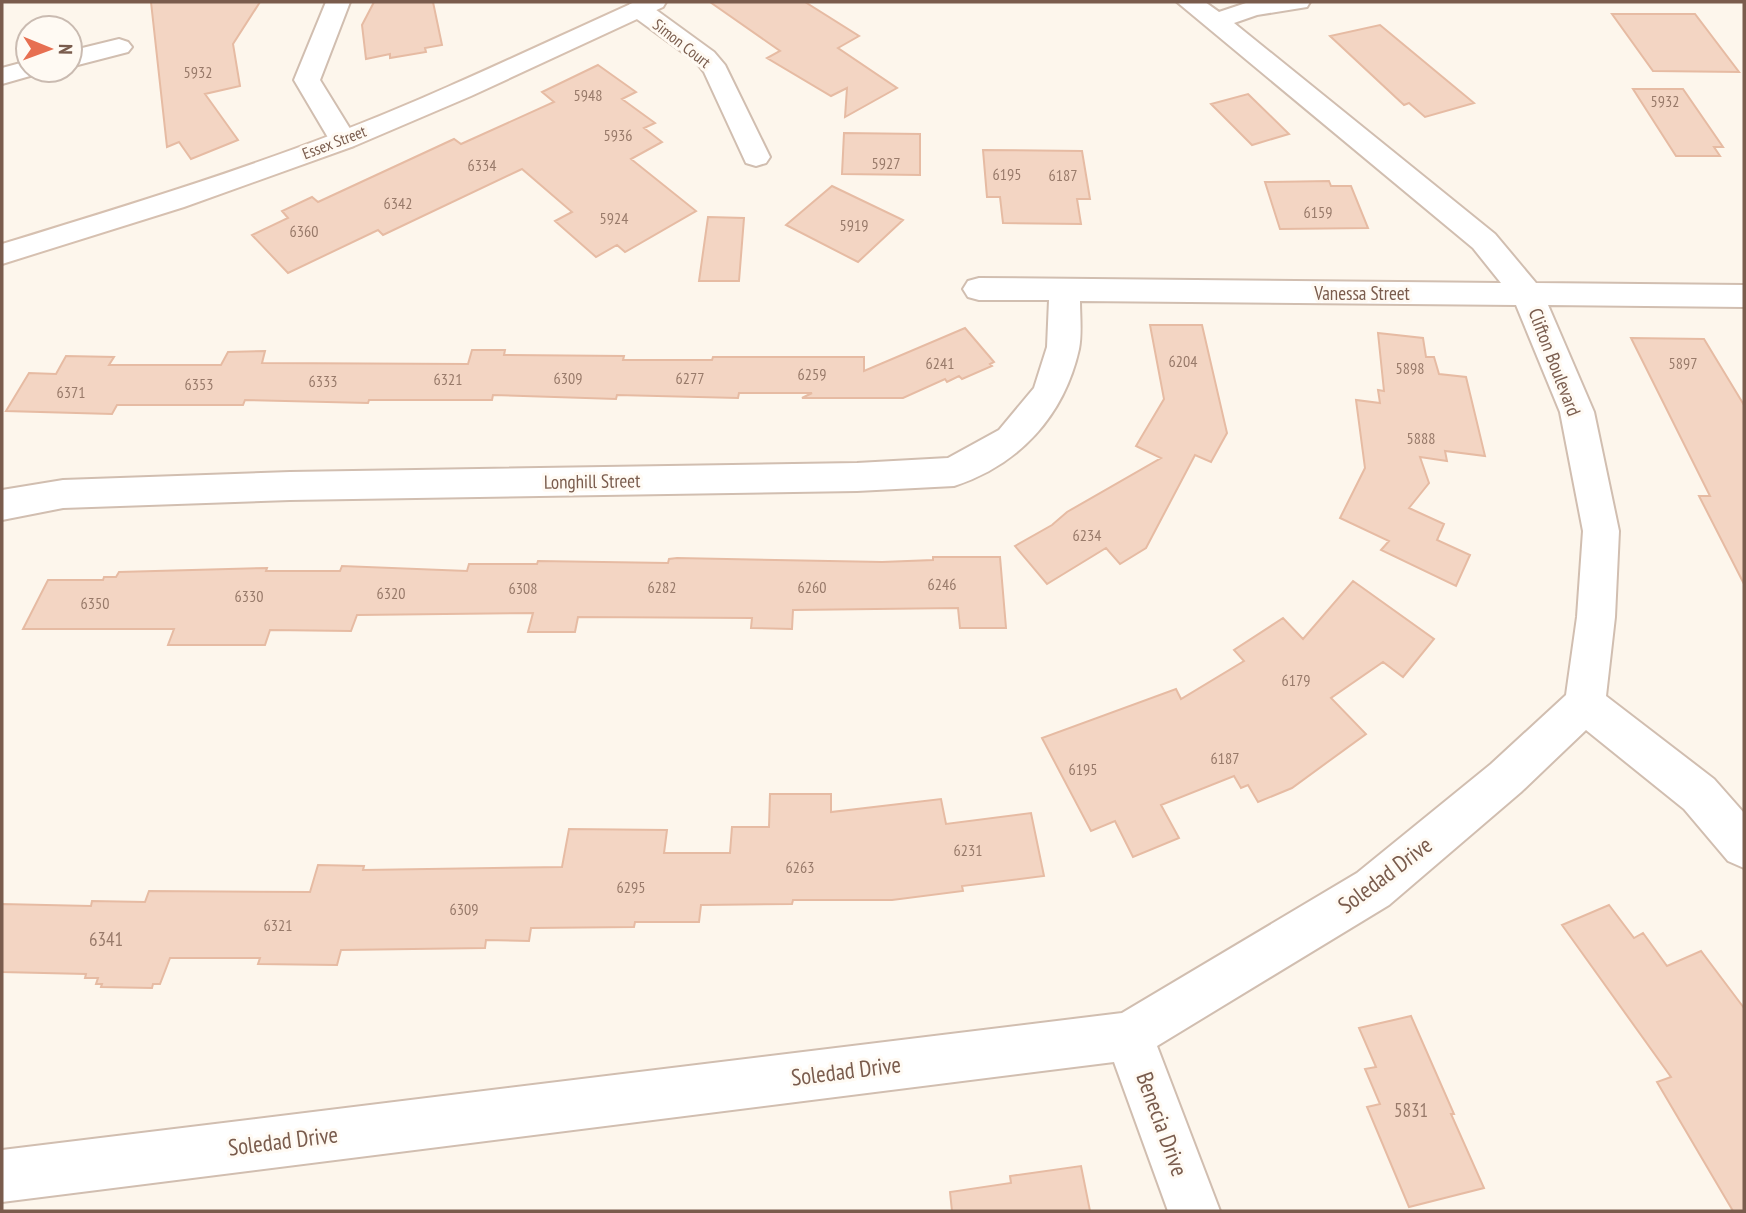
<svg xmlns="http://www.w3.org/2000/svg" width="1746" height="1213" font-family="'PT Sans Narrow',sans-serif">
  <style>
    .building { fill: #f3d5c3; stroke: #e6bba3; stroke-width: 2 }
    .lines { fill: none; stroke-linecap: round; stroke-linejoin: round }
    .street-casing { stroke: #d1beb0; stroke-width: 4 }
    .secondary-casing { stroke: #d6c0b0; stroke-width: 4 }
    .street { fill: #fff; fill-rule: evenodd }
    .secondary { fill: #fff; fill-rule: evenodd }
    .labels { text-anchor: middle; stroke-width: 6; stroke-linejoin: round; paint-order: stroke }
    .far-street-label { font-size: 16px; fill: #7a5c4d; stroke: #fffaf3 }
    .number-label { font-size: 16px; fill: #987a6a }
    .street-label { font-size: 19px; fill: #7a5c4d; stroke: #fffaf3 }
    .near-number-label { font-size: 19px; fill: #987a6a }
    .near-street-label { font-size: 23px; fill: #7a5c4d; stroke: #fffaf3 }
  </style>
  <rect width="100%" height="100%" fill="#fdf6ec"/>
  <path class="building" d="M151,2H260L233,44L240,86L205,94L238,140L191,159L179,142L167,147Z
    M374,2H433L442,45L425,48L426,52L390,58V54L366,59L362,25Z
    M710,2H805L859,36L838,48L897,88L845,117L847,88L831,96L767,58L780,51Z
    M1612,14H1695L1739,72L1653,71Z
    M1380,25L1474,103L1425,117L1409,103L1404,105L1330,36Z
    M598,65L636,92L622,99L655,123L644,128L662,142L631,159L696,211L625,252L617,245L596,257L555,221L572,212L522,169L383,235L378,230L288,273L252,235L288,218L282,211L312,197L318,202L454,139L461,144L554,102L542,92Z
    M1633,89H1683L1723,147H1714L1720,156H1676Z
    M1248,94L1289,134L1252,145L1211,104Z
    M844,133L920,134V175L842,174Z
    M983,150L1082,151L1090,199H1077L1081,224L1003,223L1000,197H987Z
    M1329,181L1331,186H1351L1368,228L1280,229L1265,182Z
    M832,186L903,220L858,262L786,225Z
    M708,217L744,218L739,281H699Z
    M1150,325H1202L1227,433L1211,462L1195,455L1146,548L1120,564L1106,548L1047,584L1015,546L1052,525L1067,512L1161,458L1136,446L1164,399Z
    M965,328L994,362L990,364L992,366L962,379L959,376L947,382L945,379L903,398H802L812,393H739L738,398L617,395L616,399L493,395L492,400H369L368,403L245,400L243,405H117L112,414L6,411L29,373L56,374L66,356L114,357L109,365H221L228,352L265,351L262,363L468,364L472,350H505L504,355L624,356L623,360H712L713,357H864V371Z
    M1378,333L1423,338L1426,357H1434L1439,374L1466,377L1485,456L1445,451L1447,461L1420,457L1429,483L1409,508L1444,524L1437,540L1470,555L1456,586L1381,550L1389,541L1340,518L1365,468L1356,400L1380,403L1378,390L1384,391Z
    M1631,338L1704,339L1744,405V584L1699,496H1710Z
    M933,557H1000L1006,628H960L958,608L793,610L792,629L751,628L752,618L578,617L575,632H528L533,613L357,615L351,631L270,630L265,645H168L174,629H23L48,580H103L104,577H116L119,572L267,568L266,571H340L342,566L467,571L469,564H537L538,561L668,563L669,559L677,558L882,562L933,560Z
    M1353,581L1434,639L1403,677L1383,662L1331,698L1366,734L1292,788L1258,802L1248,785L1241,788L1234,776L1161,805L1179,838L1133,857L1115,821L1091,831L1042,738L1176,689L1181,699L1244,661L1234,650L1283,618L1303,639Z
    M770,794H831V812L941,799L946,824L1031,813L1044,876L962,886L963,891L892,900H793L792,904L701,905L699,922H635L634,927L531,928L529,941L486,940L485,948L341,950L337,965L258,964L260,958H170L160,984H153L152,988L101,987L102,984H96L98,978H85L86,974L2,972V904L91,906L92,901L145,902L149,891L310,892L318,865L364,866L363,870L562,867L569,829L667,830L664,853H730L732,827H769Z
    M1609,905L1634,938L1643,933L1667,966L1701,951L1744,1008V1211H1733L1657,1082L1671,1077L1562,925Z
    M1411,1016L1454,1114H1451L1484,1188L1409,1207L1367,1107L1380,1104L1365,1069L1376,1067L1359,1028Z
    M1081,1166L1090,1211H952L950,1192L1011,1183L1010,1176Z"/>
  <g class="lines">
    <defs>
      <path id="street" d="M326,2H350L320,80L357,140L353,146L343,149L333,146L294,80Z
        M639,2L648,4L714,52L725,65L770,157L766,163L756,166L746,163L704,72L696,62L630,14L627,9L630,4Z
        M1177,2H1205L1219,12L1249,2H1310L1307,7L1257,15L1234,23L1495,234L1536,283L1744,285V307L1548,305L1594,412L1619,531L1615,617L1606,696L1714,779L1744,813V868L1728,861L1684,809L1586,730L1521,792L1389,905L1157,1046L1220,1211H1168L1114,1062L2,1202V1150L1122,1013L1357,873L1491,764L1566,695L1577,617L1583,531L1560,412L1516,305L1080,301C1080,316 1082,334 1079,349C1064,416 1019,465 954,486L857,491L290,500L63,508L2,520V490L63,480L290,472L857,463L948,458L999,430L1034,388L1047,347L1049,300H979L968,297L963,289L968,281L979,278L1501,283L1473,248Z
        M119,39L128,42L132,47L128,52L70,67V51Z
        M28,61V70H40L37,74L2,84V68Z"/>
      <path id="secondary" d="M635,2H666L663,7L471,96L354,146L184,207L2,264V244C113,210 225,176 334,134C436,95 535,47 635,2Z"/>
    </defs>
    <use href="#street" class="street-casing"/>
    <use href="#secondary" class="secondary-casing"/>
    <use href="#street" class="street"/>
    <use href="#secondary" class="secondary"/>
  </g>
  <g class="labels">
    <g class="far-street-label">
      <text transform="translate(682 43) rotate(38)" y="6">Simon Court</text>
      <text transform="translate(334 142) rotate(-21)" y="6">Essex Street</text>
    </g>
    <g class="number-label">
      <text x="198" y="78">5932</text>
      <text x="588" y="101">5948</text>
      <text x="1665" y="107">5932</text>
      <text x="618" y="141">5936</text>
      <text x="886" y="169">5927</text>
      <text x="482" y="171">6334</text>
      <text x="1007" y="180">6195</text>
      <text x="1063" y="181">6187</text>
      <text x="398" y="209">6342</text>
      <text x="1318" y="218">6159</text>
      <text x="614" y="224">5924</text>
      <text x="854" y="231">5919</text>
      <text x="304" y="237">6360</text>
      <text x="1183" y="367">6204</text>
      <text x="940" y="369">6241</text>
      <text x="1683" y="369">5897</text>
      <text x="1410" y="374">5898</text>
      <text x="812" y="380">6259</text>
      <text x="568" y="384">6309</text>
      <text x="690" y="384">6277</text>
      <text x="448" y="385">6321</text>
      <text x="323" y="387">6333</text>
      <text x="199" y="390">6353</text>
      <text x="71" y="398">6371</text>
      <text x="1421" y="444">5888</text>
      <text x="1087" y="541">6234</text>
      <text x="942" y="590">6246</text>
      <text x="662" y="593">6282</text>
      <text x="812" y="593">6260</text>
      <text x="523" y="594">6308</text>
      <text x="391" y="599">6320</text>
      <text x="249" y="602">6330</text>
      <text x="95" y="609">6350</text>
      <text x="1296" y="686">6179</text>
      <text x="1225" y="764">6187</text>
      <text x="1083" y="775">6195</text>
      <text x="968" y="856">6231</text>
      <text x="800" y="873">6263</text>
      <text x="631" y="893">6295</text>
      <text x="464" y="915">6309</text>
      <text x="278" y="931">6321</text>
    </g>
    <g class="street-label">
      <text x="1362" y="300">Vanessa Street</text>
      <text transform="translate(1555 362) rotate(69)" y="7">Clifton Boulevard</text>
      <text transform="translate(592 481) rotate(-1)" y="7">Longhill Street</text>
    </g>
    <g class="near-number-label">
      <text x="106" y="946">6341</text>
      <text x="1411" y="1117">5831</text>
    </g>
    <g class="near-street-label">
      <text transform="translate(1385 875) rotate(-37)" y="8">Soledad Drive</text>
      <text transform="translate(846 1071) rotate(-7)" y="8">Soledad Drive</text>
      <text transform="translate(1162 1124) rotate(70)" y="8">Benecia Drive</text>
      <text transform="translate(283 1141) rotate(-7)" y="8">Soledad Drive</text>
    </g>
  </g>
  <rect width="1746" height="1213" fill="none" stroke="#7a5c4d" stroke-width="7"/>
  <g transform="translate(49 49) rotate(91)"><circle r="33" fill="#fffaf3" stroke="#cabbb1" stroke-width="2"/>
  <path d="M0-5L12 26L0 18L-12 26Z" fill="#e76f51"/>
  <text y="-10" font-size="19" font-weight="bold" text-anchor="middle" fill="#7a5c4d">N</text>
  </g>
</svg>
